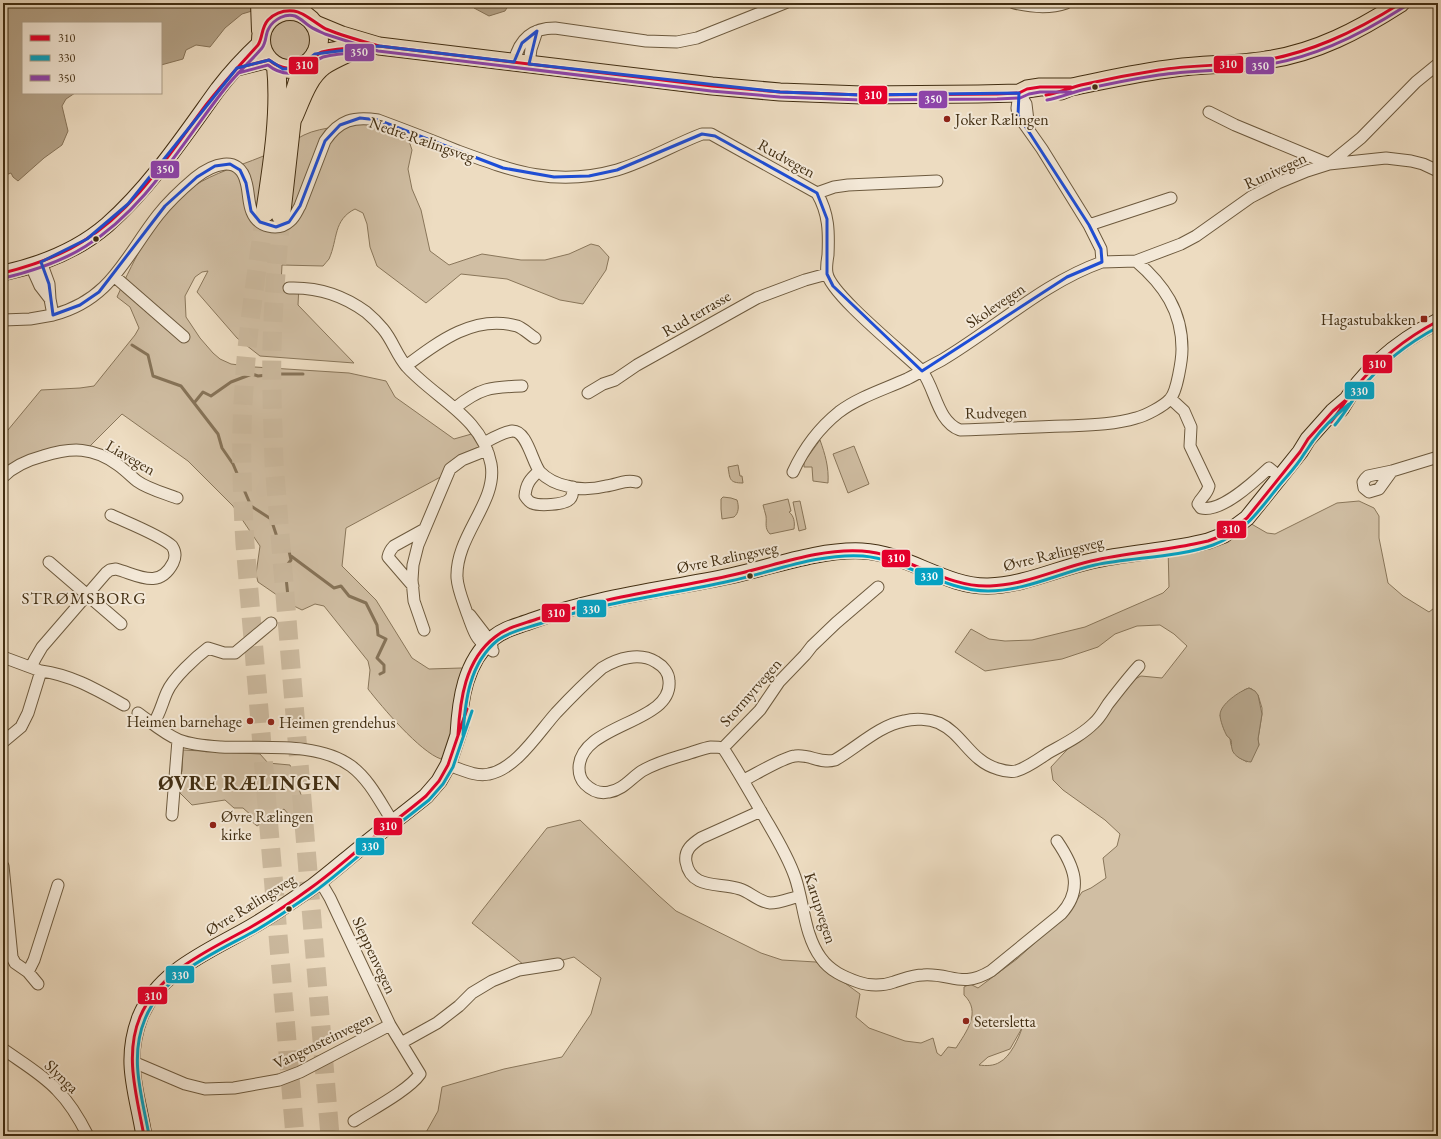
<svg xmlns="http://www.w3.org/2000/svg" width="1441" height="1139" font-family="'EB Garamond',serif">
  <style>
    .green { fill: #d0bea3; stroke: #89765a; fill-rule: evenodd }
    .water { fill: #b3a186; stroke: #867358 }
    .lines { fill: none; stroke-linecap: round; stroke-linejoin: round }
    .stream { stroke: #867358; stroke-width: 3 }
    .motorway-tunnel { stroke: #cbb99e; stroke-width: 19; stroke-dasharray: 19 10; stroke-linecap: butt }
    .minor-casing { stroke: #6d5a3e; stroke-width: 13 }
    .secondary-casing { stroke: #422e12; stroke-width: 17 }
    .primary-casing { stroke: #422e12; stroke-width: 19 }
    .trunk-casing { stroke: #422e12; stroke-width: 20 }
    .minor { stroke: #f3e8d7; stroke-width: 11 }
    .secondary { stroke: #f3e8d7; stroke-width: 15 }
    .primary { stroke: #eddcc1; stroke-width: 17 }
    .trunk { stroke: #eddcc1; stroke-width: 18 }
    .bus-1-casing { stroke: #f3e8d7; stroke-width: 6 }
    .bus-2-casing { stroke: #f3e8d7; stroke-width: 6 }
    .bus-3-casing { stroke: #f3e8d7; stroke-width: 6 }
    .bus-1 { stroke: #e4002b; stroke-width: 3 }
    .bus-2 { stroke: #03a3c5; stroke-width: 3 }
    .bus-3 { stroke: #8e44ad; stroke-width: 3 }
    .marked { fill: none; stroke: #1d4ed8; stroke-width: 3; stroke-linejoin: round }
    .bus-dot { fill: #422e12; stroke: #f3e8d7; stroke-width: 1.5 }
    .poi-dot { fill: #8f2418; stroke: #f3e8d7; stroke-width: 1.5 }
    .labels { text-anchor: middle; stroke-width: 4; stroke-linejoin: round; paint-order: stroke }
    .poi-label { font-size: 16px; fill: #422e12; stroke: #f3e8d7; text-anchor: start }
    .street-label { font-size: 16px; fill: #422e12; stroke: #f3e8d7 }
    .neighbourhood-label { font-size: 17px; letter-spacing: 1px; fill: #422e12; stroke: #f3e8d7 }
    .district-label { font-size: 20px; font-weight: bold; letter-spacing: 1px; fill: #422e12; stroke: #f3e8d7 }
    .line-badge { stroke: #f3e8d7; stroke-width: 1.5 }
    .badge-label { font-size: 11px; text-anchor: middle; font-weight: bold; fill: #fff }
  </style>
  <rect width="100%" height="100%" fill="#eddcc1"/>
  <filter id="stains"><feTurbulence type="fractalNoise" baseFrequency=".005" numOctaves="4"/><feColorMatrix values="0 0 0 0 .2 0 0 0 0 .09 0 0 0 0 .02 0 0 0 .5 -.17"/></filter>
  <radialGradient id="worn" r=".72"><stop offset=".6" stop-color="#630" stop-opacity="0"/><stop offset="1" stop-color="#630" stop-opacity=".3"/></radialGradient>
  <path class="green" d="M270 40a20 20 0 1 1 40 0a20 20 0 1 1-40 0Z
    M373,122L409,141L412,150L408,169L412,189L421,210L430,251L449,265L482,254L521,260H545L569,254L591,244L599,246L609,257L606,270L583,304L560,300L507,279L461,274L426,303L377,266L370,247L367,224L363,213L355,209C333,220 338,239 329,259C327,261 325,264 323,266L282,265L281,284H299L298,305L354,363L260,356L237,338L197,292L208,271L202,272L195,277L185,296L186,317L200,338L213,353L220,359L231,364L255,367L349,373L386,381L395,397L454,439L475,433L485,453L346,528L342,566L376,600L412,658L429,669L461,668L477,671L449,748L441,759C420,752 382,707 368,689L370,670L368,661L324,606L315,604L302,610L290,604L258,582L256,574L260,546L233,506L188,461L122,414L89,447L3,471V436L41,390L80,388L94,386L135,335L139,328L130,307L117,297C135,257 156,213 194,186C214,173 239,166 261,157C270,153 280,149 289,145C294,142 299,137 304,135C322,126 353,126 373,122Z
    M820,440C825,454 829,467 828,483L813,481L812,467H804V462Z
    M854,446L869,484L848,493L833,454Z
    M738,465L740,476H742L743,483C729,483 730,479 728,467Z
    M723,497L731,498L737,500C739,506 739,513 734,517L722,519L721,509V499Z
    M788,499L791,511L789,512C794,516 795,522 794,529L770,534C764,528 767,523 766,516C765,512 764,509 763,505Z
    M800,501L806,529L799,531L793,502Z
    M1359,501L1374,508L1379,516V538L1388,583L1403,596L1429,612L1438,605V1136H424L438,1111L442,1087L504,1069L562,1057L591,1014L601,978L574,957L529,969L472,923L547,828L580,820L658,895L676,911L761,953L782,960L816,962L860,994L856,1017L869,1028L905,1041L921,1043L933,1038L937,1053L941,1056L948,1047L956,1048C966,1032 982,1012 964,995V987L970,984L978,988L1017,959L1069,912L1082,892L1091,888L1106,878L1103,858L1117,846L1120,834L1105,820L1063,790L1053,780L1051,767L1090,725L1127,683L1141,676L1162,678L1187,646L1174,634L1160,625L1137,626L1115,634L1098,647L1062,659L985,671L955,652L971,629L989,639L1005,641L1032,640L1085,627L1163,593L1169,587L1168,546L1248,522L1267,533L1275,534L1337,503ZM1249,688L1252,689L1258,695L1262,708V714L1258,739L1259,745L1247,762L1238,757L1231,745L1230,739L1224,729L1220,715L1244,690ZM1022,1028C1019,1038 1010,1057 1000,1062C994,1066 986,1066 979,1065L988,1057L1010,1049Z
    M183,750L260,754L268,763L290,765L309,816L293,820L284,809L257,826L250,820L252,816L243,808H234L225,800L192,805L176,789L182,771Z"/>
  <path class="water" d="M12,3H269L252,11L242,14L225,28L210,47L196,45L186,50L183,59L161,65V23H23V93H75L66,99L62,106L68,131L62,145L44,158L18,181L13,177L11,173L3,176V8Z
    M470,3H510L505,11L489,16L474,8Z
    M1249,688L1255,691L1258,695L1262,714L1258,739L1259,745L1251,762C1245,762 1233,756 1232,749C1231,746 1232,743 1231,740C1230,738 1228,737 1227,736C1224,731 1220,720 1220,715C1220,704 1240,691 1249,688Z"/>
  <g class="lines">
    <path class="stream" d="M132,345L148,355L153,376L181,386L218,434L222,448L233,464L251,506L271,519L277,537L289,551L291,560L285,568L289,606
      M194,403L203,392L211,396L231,382L252,374L258,376L277,374H303
      M291,556L334,588L341,586L349,596L366,603L377,625L378,635L386,639L377,658L384,665V672L380,674"/>
    <path class="motorway-tunnel" d="M265,213C257,272 247,330 244,388C240,440 242,492 245,544L295,1136
      M281,216C277,260 273,304 272,347C271,386 273,425 274,463L330,1136"/>
    <defs>
      <path id="minor" d="M1014,3C1031,7 1049,9 1066,3
        M514,62C519,40 531,28 555,28L646,41L677,42L697,38L785,3
        M529,64L531,49L537,31
        M1019,93L1026,104L1029,129
        M1209,112L1235,125L1329,164L1386,158L1411,161L1423,164L1438,171
        M817,193L834,187L848,185L937,181
        M1089,225L1171,198
        M41,262L49,284L50,299L53,315C111,300 125,257 158,215C169,201 182,189 195,178C211,165 239,153 246,182C249,192 248,203 252,212C258,227 278,232 290,221C295,217 297,211 300,206L325,141C339,120 354,116 378,120C405,130 431,140 458,151C515,172 556,187 617,170C647,161 673,145 702,134H711L817,193C829,214 829,232 828,255C827,261 826,268 827,273C830,294 904,353 922,371C936,390 937,421 960,430C995,429 1029,427 1064,426C1087,425 1113,425 1136,418C1145,416 1164,406 1170,399C1177,392 1182,359 1182,349C1182,311 1164,285 1136,261
        M1102,262L1136,261L1181,244L1196,236L1251,197L1278,183L1307,171L1329,164L1361,138L1416,82L1438,64
        M31,266L40,286L50,299
        M114,276L184,337
        M289,288C317,287 343,295 366,312C372,317 378,323 383,329C393,341 397,356 407,367C436,399 482,417 491,464C498,502 455,536 457,578C458,590 463,601 467,613C474,631 475,641 493,651
        M3,320L30,319L53,315
        M406,366C438,342 474,314 517,326C523,328 530,335 535,338
        M588,393L603,384L615,380L637,365L757,298L805,280L827,274
        M1171,399L1184,411L1191,427L1190,446L1209,486C1207,495 1201,497 1198,504L1201,508C1221,513 1254,482 1269,468L1280,477
        M455,408C480,388 490,387 522,386
        M484,443C493,438 503,432 512,431C527,430 532,462 540,472C547,479 557,484 567,486C579,490 594,489 606,486C617,485 625,479 636,482
        M539,471C530,479 526,484 525,496C527,499 529,502 532,503C539,506 564,505 570,499C573,496 573,491 573,487
        M1392,471L1379,489L1369,492L1364,488L1363,482L1365,479L1368,476L1392,471L1438,457
        M793,472C804,448 819,428 839,412C859,397 885,389 907,379C919,373 930,366 942,360C996,328 1043,283 1102,262L1101,249L1089,225L1042,149L1018,115L1017,108L1019,93
        M3,477C14,466 28,460 43,456C72,447 93,447 118,465C125,470 131,476 137,481C148,489 164,493 177,498
        M49,562L121,624
        M413,586L388,557C389,552 390,550 394,546L423,530
        M470,615L490,641L492,647
        M424,630L414,601L412,580L413,565L418,545L450,469L462,460L487,450
        M3,657L38,670
        M31,667L35,659L42,647L106,573L110,570L116,569C138,575 159,590 173,563C176,557 176,552 172,546C162,536 126,522 111,515
        M138,713C151,722 164,734 179,740C192,745 207,746 221,747C261,749 317,741 351,766C370,780 381,804 393,822
        M153,724C160,714 162,703 167,692C173,678 196,657 208,648L224,653H235L271,623
        M3,742L21,727L28,713L41,671C72,675 97,690 124,705
        M723,748C737,769 749,791 762,813C774,834 787,854 795,877C804,903 804,935 821,958C830,971 844,977 858,982C869,986 883,986 894,982C904,979 913,975 923,975C952,973 961,989 991,971L1061,914C1084,889 1074,866 1057,841
        M448,765C461,769 475,777 489,774C516,769 539,732 556,713C571,697 586,682 602,668C618,658 640,652 656,662C663,666 669,673 669,681C673,724 580,723 579,768C579,774 580,779 585,784C592,791 600,794 609,792C623,790 631,778 642,771C657,762 674,758 690,753C697,751 704,748 711,747C715,747 719,747 723,748L760,710L779,682L805,655L812,646L836,623L878,587
        M744,780C756,774 784,757 795,756C810,754 820,764 835,760C856,748 880,725 904,721C915,718 929,719 939,723C963,734 970,761 998,769C1004,771 1011,772 1016,771C1027,768 1039,759 1048,753C1064,744 1081,736 1094,723C1100,718 1104,710 1108,704C1118,691 1128,678 1139,666
        M761,811L701,838C692,844 684,850 686,862C691,890 720,882 740,889C750,892 759,902 770,903C780,903 791,898 800,896
        M172,815L178,740
        M3,866L12,957L15,963L28,972L38,984
        M320,881L330,898L390,1025L420,1074C409,1090 371,1110 354,1121
        M28,972L34,960L58,885
        M401,1043L437,1023L459,1006L472,993L492,981L519,970L558,964
        M3,1049C21,1062 42,1074 57,1090C70,1103 80,1120 88,1136
        M131,1061L185,1084L205,1089L234,1088L279,1080L300,1072L390,1025"/>
      <path id="secondary" d="M237,68L269,60
        M3,273C40,265 78,250 107,225C151,186 184,136 218,89C231,72 246,56 261,42
        M1341,409C1363,370 1399,341 1438,321
        M458,735C460,699 465,662 493,638C505,628 518,626 531,621C596,597 663,590 730,576C771,567 820,549 862,551C907,553 946,587 988,586C1024,585 1056,569 1091,561C1129,552 1170,551 1208,541L1224,535L1247,518L1300,452L1308,439L1333,411L1346,400
        M144,1136C137,1092 123,1062 140,1017C159,970 210,951 251,927C272,915 292,901 312,887C328,875 343,862 359,849C381,831 404,814 426,796L439,781L448,765L461,726"/>
      <path id="primary" d="M313,23L342,35L379,46L712,86L780,92L862,95L978,94L1019,93L1027,89L1040,87H1071
        M315,54L346,49
        M1061,91L1071,87C1106,80 1140,72 1175,68C1205,64 1236,65 1266,60C1316,53 1359,30 1401,3
        M294,117C302,99 308,78 324,66C334,59 348,54 359,48"/>
      <path id="trunk" d="M260,3L261,31
        M261 40a29 29 0 1 1 58 0a29 29 0 1 1-58 0Z
        M265,213C272,167 281,113 276,66
        M281,216L295,91L303,65"/>
    </defs>
    <use href="#minor" class="minor-casing"/>
    <use href="#secondary" class="secondary-casing"/>
    <use href="#primary" class="primary-casing"/>
    <use href="#trunk" class="trunk-casing"/>
    <use href="#minor" class="minor"/>
    <use href="#secondary" class="secondary"/>
    <use href="#primary" class="primary"/>
    <use href="#trunk" class="trunk"/>
    <defs>
      <path id="bus-1" d="M237,68L269,60C280,69 295,72 307,63C312,59 315,55 322,52C337,48 353,48 369,47
        M1046,95C1058,93 1069,88 1081,85C1107,79 1133,74 1159,70C1190,65 1221,66 1253,62C1307,55 1355,32 1401,3
        M3,273C31,266 58,257 82,242C135,210 170,153 206,105C222,84 240,65 258,45C263,37 261,28 268,20C275,13 285,10 294,11C304,12 316,24 326,29C343,36 361,41 379,46L712,86L780,92L862,95L997,94L1019,93L1027,89L1040,87H1071
        M1331,422C1340,411 1347,398 1356,387C1379,359 1406,338 1438,321
        M458,735C460,700 465,660 495,637C507,627 523,624 537,619C599,598 664,590 728,576C772,567 817,548 862,551C907,554 945,588 990,586C1025,585 1057,569 1091,561C1125,553 1160,551 1194,544L1208,541L1224,535L1247,518L1300,452L1308,439L1333,411L1346,400
        M144,1136C137,1097 124,1055 140,1017C160,970 210,950 251,927C272,915 293,901 312,887C330,874 347,859 364,845C385,828 406,813 426,796L439,781L448,765L467,709"/>
      <path id="bus-2" d="M1335,425C1344,414 1351,402 1360,390C1382,363 1408,343 1438,327
        M463,735C465,702 469,663 498,640C510,631 527,628 542,623C603,602 667,595 730,581C773,572 818,553 863,556C907,560 944,591 988,591C1025,591 1059,573 1095,565C1133,557 1176,558 1213,545C1243,534 1259,511 1278,487C1287,476 1297,466 1304,454C1307,450 1310,445 1313,441C1323,427 1336,415 1349,404
        M149,1135C142,1097 129,1057 145,1019C163,974 213,954 253,932C274,920 294,906 314,892C332,879 350,863 368,848C388,832 409,816 429,800L443,784L453,767L472,711"/>
      <path id="bus-3" d="M238,73L268,65C280,75 298,77 311,66C315,62 317,59 323,57C338,53 354,53 369,52
        M1047,100C1059,98 1070,93 1082,90C1107,84 1133,79 1159,75C1190,70 1222,71 1253,67C1309,60 1357,37 1404,7
        M4,278C33,271 61,262 86,246C147,208 183,141 227,86C238,72 251,61 262,48C267,41 265,34 269,28C274,19 286,13 295,16C300,18 304,22 308,25C313,29 319,31 325,34L378,51L711,91L780,97L862,100L997,99L1020,98L1029,94L1040,92H1071"/>
    </defs>
    <use href="#bus-1" class="bus-1-casing"/>
    <use href="#bus-2" class="bus-2-casing"/>
    <use href="#bus-3" class="bus-3-casing"/>
    <use href="#bus-1" class="bus-1"/>
    <use href="#bus-2" class="bus-2"/>
    <use href="#bus-3" class="bus-3"/>
  </g>
  <path class="marked" d="M537,31L529,64L780,92L862,95L1019,93L1018,115L1089,225L1101,249L1102,262L1067,277L922,371L833,286L827,274V219L817,193L715,136L702,134L617,170L589,176L554,177L503,168L378,120L360,118L340,125L325,141L300,206L289,222L276,227L260,222L251,211L246,183L240,170L230,164L215,166L197,177L165,206L99,292L80,305L53,315L49,284L41,262L87,239L128,204L237,68L269,60L283,69L298,68L315,54L379,46L514,62L522,43Z"/>
  <g class="bus-dot">
    <circle cx="1095" cy="87" r="3.5"/>
    <circle cx="96" cy="239" r="3.5"/>
    <circle cx="750" cy="576" r="3.5"/>
    <circle cx="289" cy="909" r="3.5"/>
  </g>
  <g class="poi-dot">
    <circle cx="947" cy="119" r="4"/>
    <rect x="1420" y="315" width="8" height="8" rx="2"/>
    <circle cx="250" cy="721" r="4"/>
    <circle cx="271" cy="722" r="4"/>
    <circle cx="213" cy="825" r="4"/>
    <circle cx="966" cy="1021" r="4"/>
  </g>
  <g class="labels">
    <g class="poi-label">
      <text x="955" y="125">Joker Rælingen</text>
      <text x="1416" y="325" text-anchor="end">Hagastubakken</text>
      <text x="242" y="727" text-anchor="end">Heimen barnehage</text>
      <text x="279" y="728">Heimen grendehus</text>
      <text x="221" y="822">Øvre Rælingen<tspan x="221" dy="18">kirke</tspan></text>
      <text x="974" y="1027">Setersletta</text>
    </g>
    <g class="street-label">
      <text transform="translate(422 139) rotate(19)" y="6">Nedre Rælingsveg</text>
      <text transform="translate(787 158) rotate(29)" y="6">Rudvegen</text>
      <text transform="translate(1275 170) rotate(-25)" y="6">Runivegen</text>
      <text transform="translate(995 305) rotate(-34)" y="6">Skolevegen</text>
      <text transform="translate(696 313) rotate(-30)" y="6">Rud terrasse</text>
      <text transform="translate(996 412) rotate(-1)" y="6">Rudvegen</text>
      <text transform="translate(131 457) rotate(30)" y="6">Liavegen</text>
      <text transform="translate(1053 553) rotate(-14)" y="6">Øvre Rælingsveg</text>
      <text transform="translate(727 557) rotate(-12)" y="6">Øvre Rælingsveg</text>
      <text transform="translate(750 692) rotate(-49)" y="6">Stormyrvegen</text>
      <text transform="translate(250 904) rotate(-32)" y="6">Øvre Rælingsveg</text>
      <text transform="translate(821 908) rotate(72)" y="6">Karupvegen</text>
      <text transform="translate(375 955) rotate(65)" y="6">Sleppenvegen</text>
      <text transform="translate(323 1040) rotate(-26)" y="6">Vangensteinvegen</text>
      <text transform="translate(62 1076) rotate(44)" y="6">Slynga</text>
    </g>
    <g class="neighbourhood-label">
      <text x="84" y="604">STRØMSBORG</text>
    </g>
    <g class="district-label">
      <text x="250" y="790">ØVRE RÆLINGEN</text>
    </g>
  </g>
  <g class="line-badge">
    <rect x="344" y="43" width="31" height="19" rx="4" fill="#8e44ad"/>
    <rect x="1213" y="55" width="31" height="19" rx="4" fill="#e4002b"/>
    <rect x="288" y="56" width="31" height="19" rx="4" fill="#e4002b"/>
    <rect x="1245" y="56" width="30" height="19" rx="4" fill="#8e44ad"/>
    <rect x="858" y="85" width="30" height="20" rx="4" fill="#e4002b"/>
    <rect x="918" y="90" width="30" height="19" rx="4" fill="#8e44ad"/>
    <rect x="150" y="160" width="30" height="19" rx="4" fill="#8e44ad"/>
    <rect x="1362" y="354" width="31" height="20" rx="4" fill="#e4002b"/>
    <rect x="1344" y="381" width="31" height="19" rx="4" fill="#03a3c5"/>
    <rect x="1216" y="520" width="31" height="19" rx="4" fill="#e4002b"/>
    <rect x="881" y="549" width="30" height="19" rx="4" fill="#e4002b"/>
    <rect x="914" y="567" width="30" height="19" rx="4" fill="#03a3c5"/>
    <rect x="576" y="599" width="31" height="19" rx="4" fill="#03a3c5"/>
    <rect x="541" y="603" width="30" height="20" rx="4" fill="#e4002b"/>
    <rect x="373" y="817" width="30" height="19" rx="4" fill="#e4002b"/>
    <rect x="355" y="837" width="30" height="19" rx="4" fill="#03a3c5"/>
    <rect x="165" y="965" width="30" height="19" rx="4" fill="#03a3c5"/>
    <rect x="137" y="986" width="31" height="19" rx="4" fill="#e4002b"/>
  </g>
  <g class="badge-label">
    <text x="359" y="56">350</text>
    <text x="1228" y="68">310</text>
    <text x="304" y="69">310</text>
    <text x="1260" y="70">350</text>
    <text x="873" y="99">310</text>
    <text x="933" y="103">350</text>
    <text x="165" y="173">350</text>
    <text x="1377" y="368">310</text>
    <text x="1359" y="395">330</text>
    <text x="1231" y="533">310</text>
    <text x="896" y="562">310</text>
    <text x="929" y="580">330</text>
    <text x="591" y="613">330</text>
    <text x="556" y="617">310</text>
    <text x="388" y="830">310</text>
    <text x="370" y="850">330</text>
    <text x="180" y="979">330</text>
    <text x="153" y="1000">310</text>
  </g>
  <rect width="1441" height="1139" fill="none" stroke="#eddcc1" stroke-width="16"/>
  <rect x="4" y="4" width="1433" height="1131" fill="none" stroke="#422e12" stroke-width="2"/>
  <rect x="8" y="8" width="1425" height="1123" fill="none" stroke="#422e12"/>
  <rect x="22" y="22" width="140" height="72" fill="#f3e8d7" stroke="#ac9e88"/>
  <rect x="30" y="35" width="20" height="6" fill="#e4002b" stroke="#ac9e88"/>
  <text x="58" y="42" font-size="12" fill="#422e12">310</text>
  <rect x="30" y="55" width="20" height="6" fill="#03a3c5" stroke="#ac9e88"/>
  <text x="58" y="62" font-size="12" fill="#422e12">330</text>
  <rect x="30" y="75" width="20" height="6" fill="#8e44ad" stroke="#ac9e88"/>
  <text x="58" y="82" font-size="12" fill="#422e12">350</text>
  <rect width="100%" height="100%" filter="url(#stains)"/>
  <rect width="100%" height="100%" fill="url(#worn)"/>
</svg>
